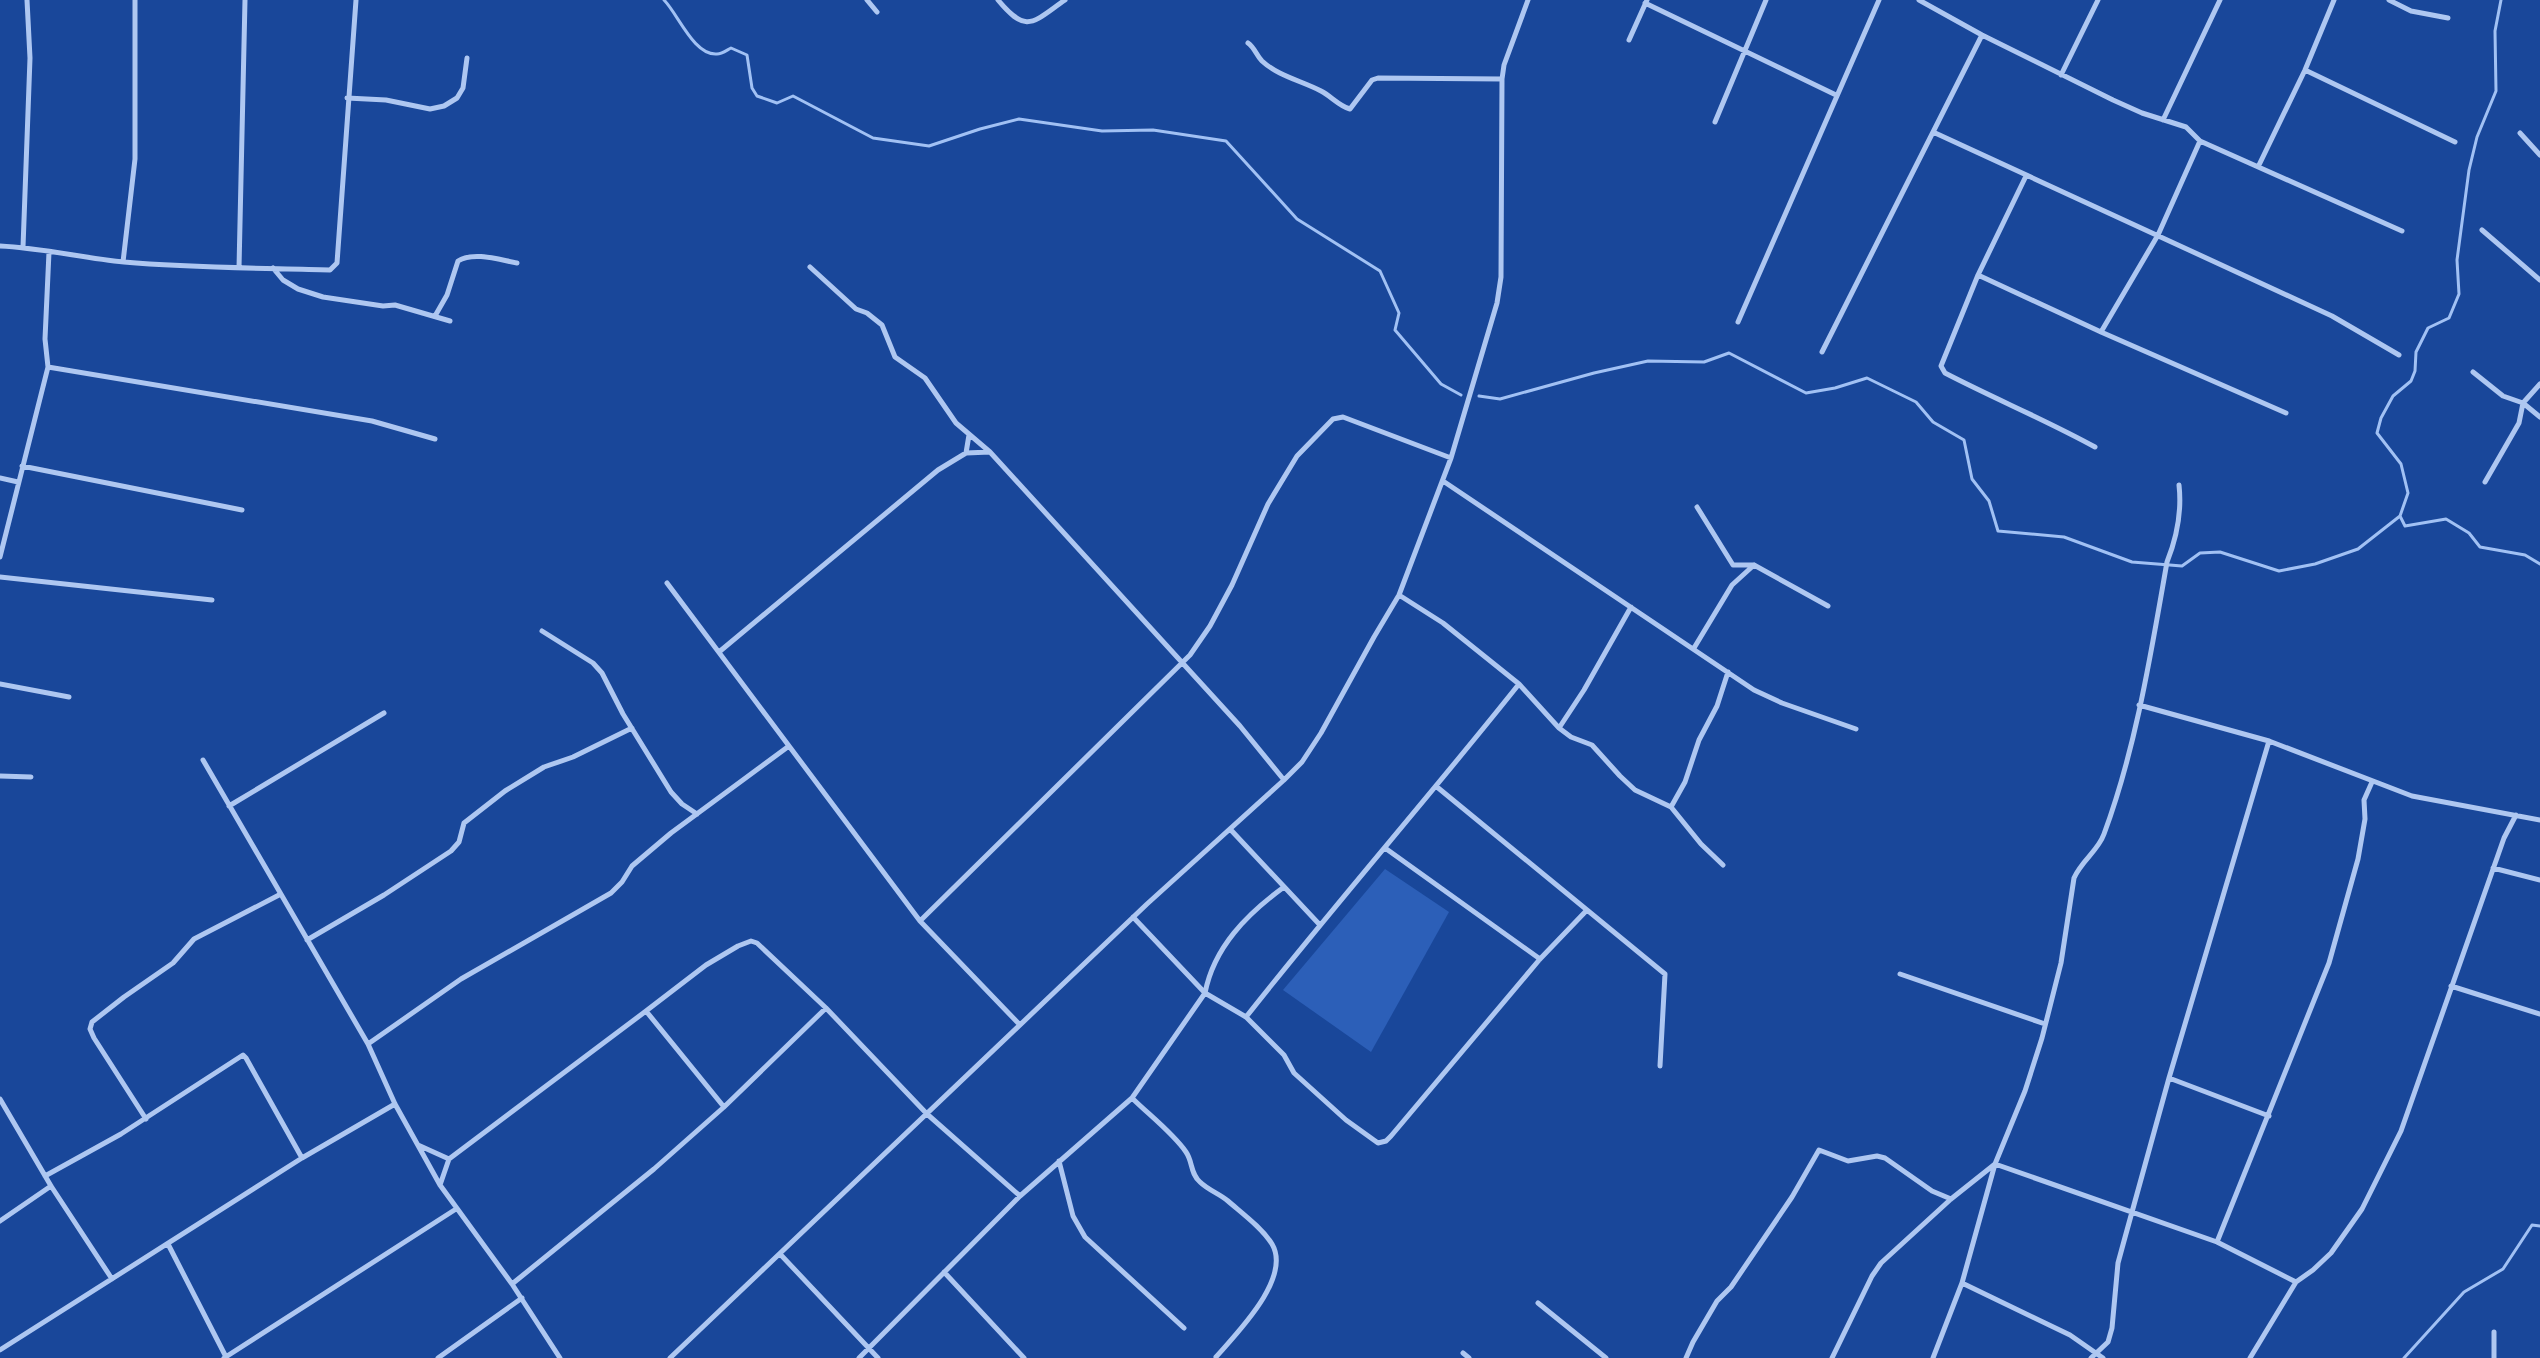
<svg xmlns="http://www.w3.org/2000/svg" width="2540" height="1358" font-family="Manrope,sans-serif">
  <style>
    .pitch { fill: #2c5fb8 }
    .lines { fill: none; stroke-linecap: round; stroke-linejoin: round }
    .stream { stroke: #a1c1f4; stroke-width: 3 }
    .street { stroke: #aec7f1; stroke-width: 5 }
  </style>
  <rect width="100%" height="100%" fill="#19479a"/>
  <path class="pitch" d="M1385,869L1449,912L1371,1052L1283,990Z"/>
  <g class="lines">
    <path class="stream" d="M664,0C678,14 694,56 717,54C722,54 727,50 731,48L747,55L752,88L757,96L777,103L793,96L873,138L929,146L980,129L1019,119L1102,131L1153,130L1226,141L1297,219L1380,271L1399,313L1395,330L1441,384L1461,395
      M2501,0L2495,31L2496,91L2477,137L2469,170L2457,260L2459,294L2449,318L2428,328L2416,352L2415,371L2411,381L2393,396L2381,418L2377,433L2401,464L2408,493L2400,516L2405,526L2446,519L2469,533L2480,547L2525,555L2540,564
      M1479,396L1500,399L1594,373L1648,361L1704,362L1729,353L1806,393L1835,388L1867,378L1916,402L1933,422L1964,440L1972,479L1989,501L1998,531L2064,537L2132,562L2182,566L2200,553L2220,552L2279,571L2315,564L2358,549L2400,516
      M2404,1358L2464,1292L2503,1269L2532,1225L2540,1226"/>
    <path class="street" d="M867,0L877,12
      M998,0C1027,35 1033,22 1065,0
      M1919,0L1982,35L2113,100L2142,113L2186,127L2200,141L2402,231
      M2389,0L2411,11L2448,18
      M1645,3L1836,95
      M1629,40L1647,0
      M1248,43C1255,48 1256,55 1262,61C1278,76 1302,81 1321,91C1331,96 1339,106 1350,109L1372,80L1378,78L1502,79
      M2305,70L2455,142
      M2061,75L2098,0
      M347,98L386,100L430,109L444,106L457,98L463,88L467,58
      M2163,120L2220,0
      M1715,122L1766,0
      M1933,132L2332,316L2399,355
      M2520,133L2540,155
      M2259,165L2305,70L2334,0
      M2026,176L1978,275L1941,366L1945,373C1995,399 2046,420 2095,447
      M2482,230L2540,280
      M0,246C42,248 83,258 124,262C193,268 261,268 330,270L337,263L356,0
      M23,247L30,58L27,0
      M123,262L135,159V0
      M810,267L856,309L867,313L882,325L895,357L925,378L956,423L990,452
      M239,268L245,0
      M273,268L283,280L298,289L323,297L383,306L395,305L450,321
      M1978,275L2101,332L2286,413
      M435,316L447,295L458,261C474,251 500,260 517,263
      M1738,322L1879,0
      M2101,332L2158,235L2200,141
      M1822,352L1982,35
      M48,367L372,421L435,439
      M2473,372L2503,396L2523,403L2540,417
      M966,453L969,435
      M22,466L242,510
      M0,478L18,482
      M1443,481L1754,690L1782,703L1856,729
      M2485,482L2519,423L2523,403L2540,384
      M1697,507L1733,565H1754L1828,606
      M0,557L48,367L45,339L49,252
      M0,577L212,600
      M667,583L920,921L1020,1025
      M1399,595L1443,623L1519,684L1559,728L1571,737L1592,745L1620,776L1635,790L1671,807L1701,844L1723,865
      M542,631L593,663L602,673L623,714L671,792L682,804L697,814
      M1694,648L1732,585L1754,565
      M719,652L938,470L966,453L990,452L1240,726L1284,780
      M0,684L69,697
      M2139,705L2269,741L2412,796L2540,820
      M1559,728L1584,690L1631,607
      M203,760L368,1044L395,1104L440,1185L512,1284L560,1358
      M0,776L31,777
      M1437,787L1665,974L1660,1066
      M229,806L384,713
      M1671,807L1685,782L1699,740L1717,706L1728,672
      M1230,829L1319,924
      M1385,848L1540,959
      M2493,868L2540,880
      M1133,917L1205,993L1246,1017L1284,1055L1294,1073L1346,1120L1378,1143L1386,1141L1391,1136L1540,959L1587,910
      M920,921L1190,655L1210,626L1232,585L1268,504L1297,456L1333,419L1343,417L1451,458
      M307,940L384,895L451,851L459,842L464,823L505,791L544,767L573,757L632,728
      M1900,974L2045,1024
      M2451,986L2540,1014
      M1246,1017C1335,904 1429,797 1519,684
      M368,1044L461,979L611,893L622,882L632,866L671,833L789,746
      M2169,1078L2269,1116
      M1132,1098C1148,1114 1173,1133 1186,1152C1193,1162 1190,1173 1200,1182C1208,1190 1220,1194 1228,1201C1243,1214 1262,1228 1272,1244C1292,1278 1237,1333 1216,1357
      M0,1099L51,1186L112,1279
      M724,1107L646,1011L706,965L738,946L751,941L757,943L826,1008L927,1114L1020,1196
      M146,1119L94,1038L90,1029L92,1022L124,997L173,963L194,939L279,895
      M418,1145L449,1159
      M1059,1161L1073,1216L1085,1237L1184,1328
      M45,1176L121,1134L243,1055L246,1058L302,1158
      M440,1185L449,1159L646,1011
      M0,1221L51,1186
      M2217,1242L2329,963L2358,859L2365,819L2364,800L2372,782
      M168,1244L226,1357
      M780,1254L878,1358
      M944,1272L1024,1358
      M1962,1283L2070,1335L2103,1358
      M512,1284L654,1169L724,1107L826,1008
      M1538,1303L1606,1358
      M2494,1332V1358
      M0,1350L302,1158L395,1104
      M1463,1353L1469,1358
      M224,1358L456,1209
      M438,1358L522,1298
      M670,1358L1147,904L1284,780L1302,762L1321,733L1374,637L1399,595L1451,458L1497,303L1501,277L1502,79L1504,65L1528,0
      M859,1358L1020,1196L1132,1098L1205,993C1214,947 1247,914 1284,887
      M1686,1358L1693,1342L1717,1301L1731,1287L1792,1197L1819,1150L1848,1161L1877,1156L1885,1158L1932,1191L1951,1199
      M1832,1358L1872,1276L1881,1263L1951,1199L1995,1164L2217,1242L2296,1282
      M1933,1358L1962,1283L1995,1164L2025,1091L2042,1038L2061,963L2074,878C2082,860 2098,851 2104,834C2136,748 2151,653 2167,562C2177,537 2182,512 2179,485
      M2091,1358L2108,1342L2112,1328L2118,1263L2124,1241L2169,1078L2269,741
      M2250,1358L2296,1282L2313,1270L2331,1253L2362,1209L2401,1131L2504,838L2516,815"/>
  </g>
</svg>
